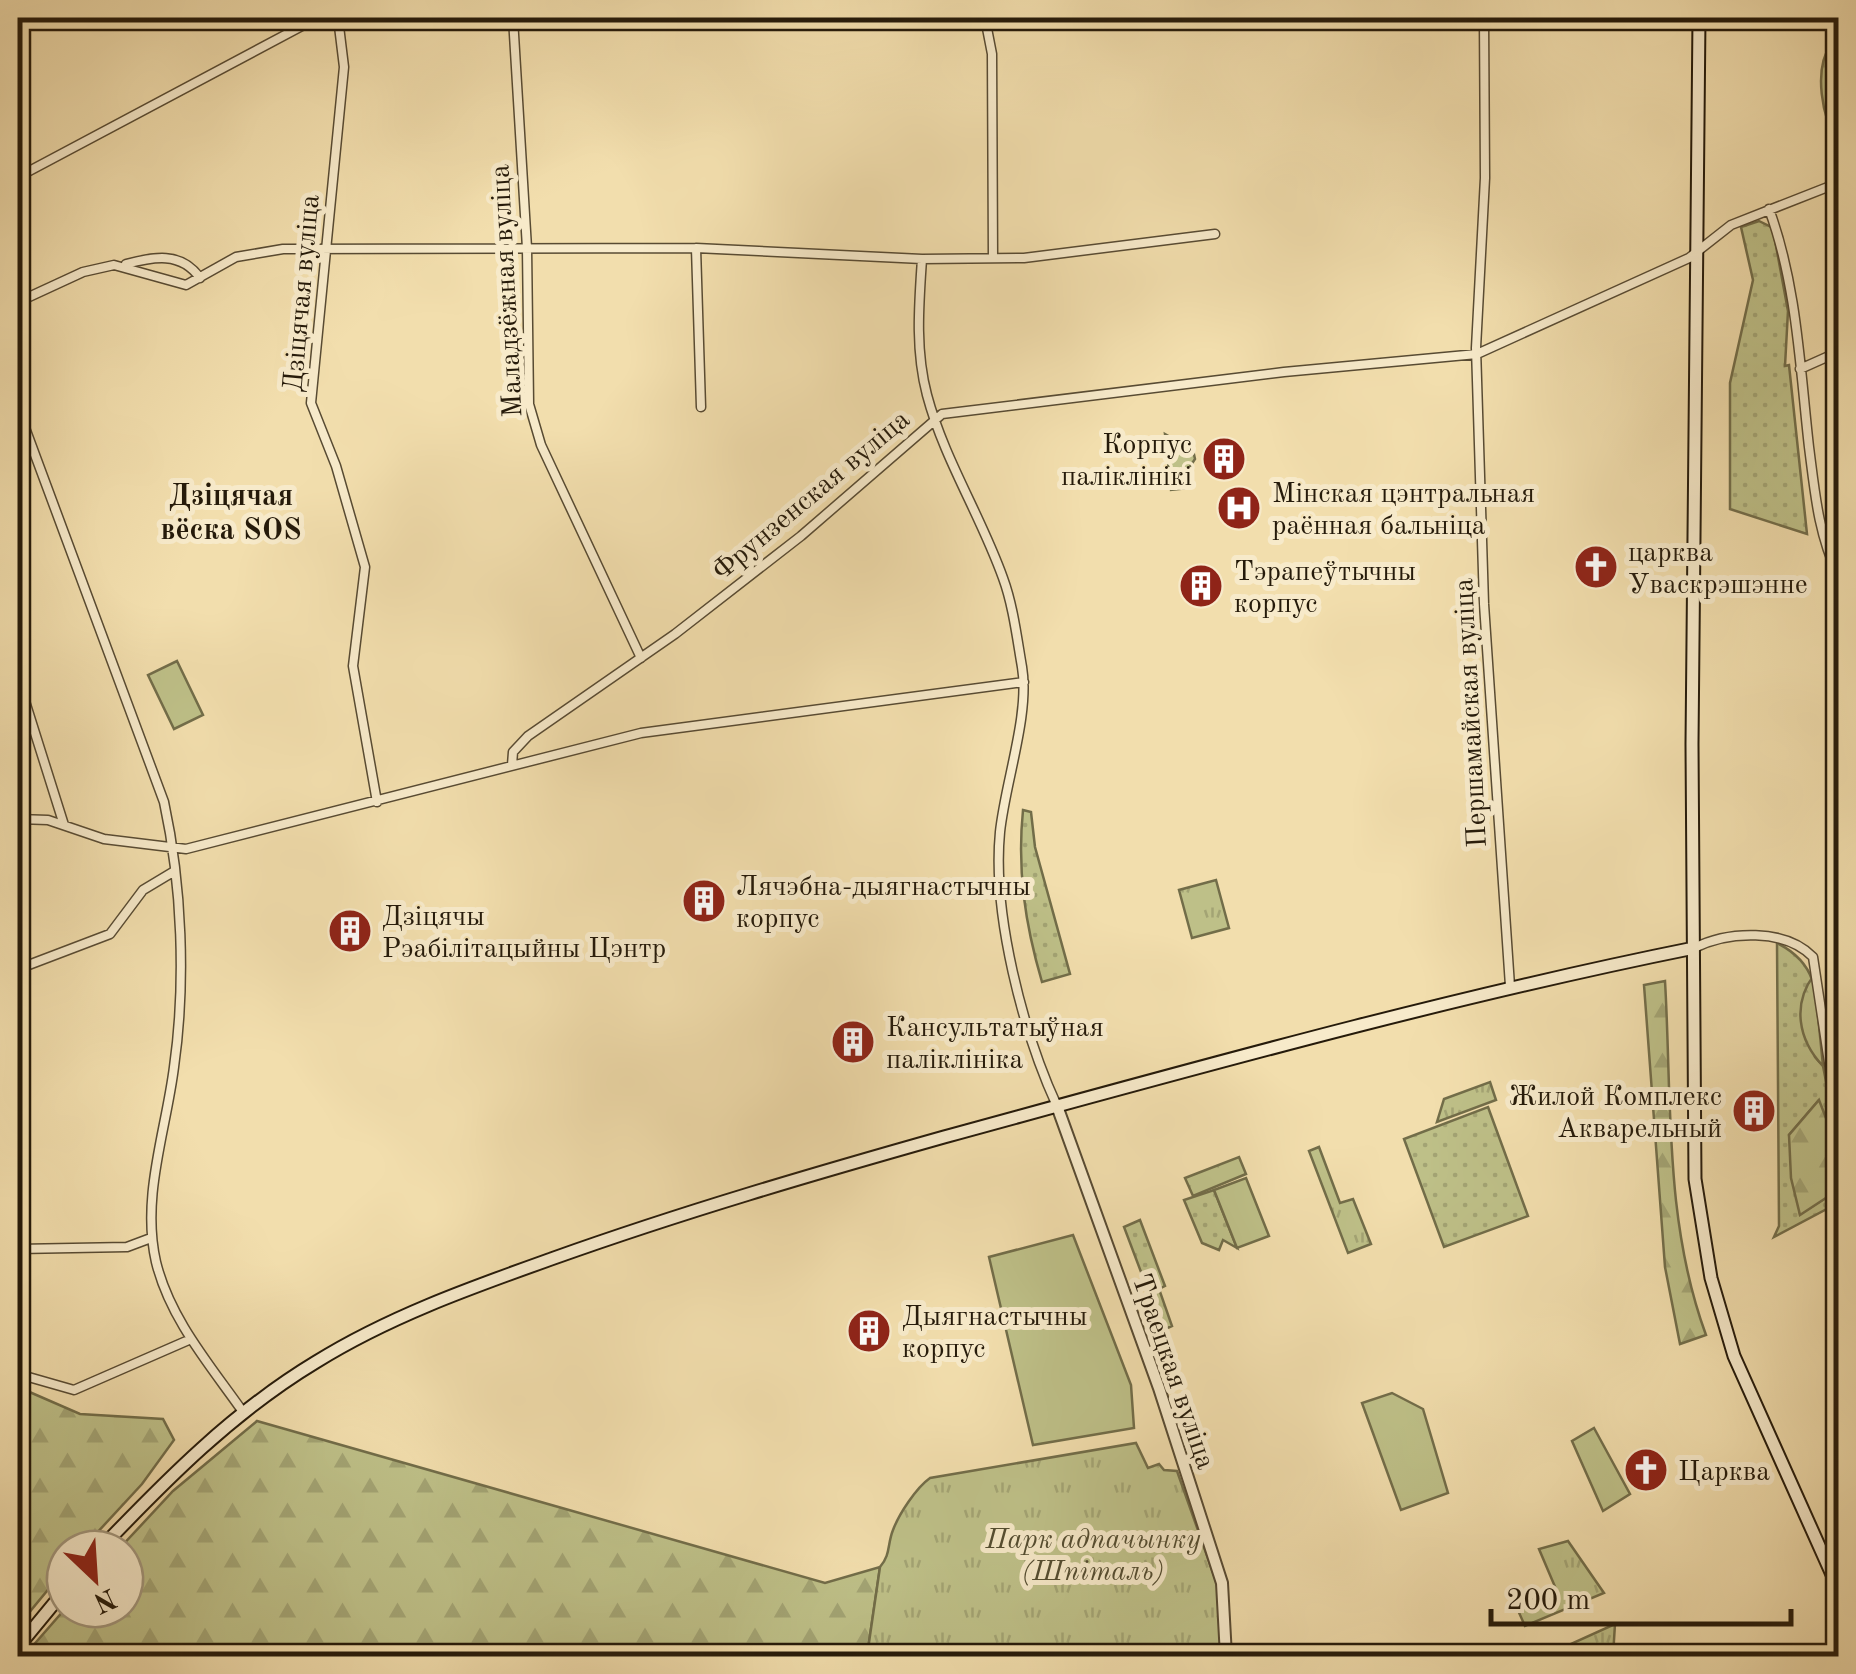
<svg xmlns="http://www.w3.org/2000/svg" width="1856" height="1674" font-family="'Old Standard TT',serif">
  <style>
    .grass { fill: url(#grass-dots); stroke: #726d49; stroke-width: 2.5 }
    .forest { fill: url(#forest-firs); stroke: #726d49; stroke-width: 2.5 }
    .park { fill: url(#park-tufts); stroke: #726d49; stroke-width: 2.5 }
    .garden { fill: #bec088; stroke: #726d49; stroke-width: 2.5 }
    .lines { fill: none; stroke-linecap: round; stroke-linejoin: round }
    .minor-casing { stroke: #584b33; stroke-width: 11 }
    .tertiary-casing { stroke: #584b33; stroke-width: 14 }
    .secondary-casing { stroke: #251a0a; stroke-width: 15 }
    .minor { stroke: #f7eaca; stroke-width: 8 }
    .tertiary { stroke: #f7eaca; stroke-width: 10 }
    .secondary { stroke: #f7eaca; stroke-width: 11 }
    .labels { text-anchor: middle; stroke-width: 10; stroke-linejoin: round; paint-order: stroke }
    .street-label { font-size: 28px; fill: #251a0a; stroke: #f7eaca }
    .poi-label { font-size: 28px; fill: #251a0a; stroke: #f7eaca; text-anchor: start }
    .park-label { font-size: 28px; font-style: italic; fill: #534c30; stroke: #f7eaca }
    .neighbourhood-label { font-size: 30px; font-weight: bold; fill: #251a0a; stroke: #f7eaca }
  </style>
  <defs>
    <pattern id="grass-dots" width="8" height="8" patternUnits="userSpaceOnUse" patternTransform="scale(2.5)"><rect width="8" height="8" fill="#bec088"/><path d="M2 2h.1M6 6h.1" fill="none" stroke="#a3a474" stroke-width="1.8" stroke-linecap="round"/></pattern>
    <pattern id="forest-firs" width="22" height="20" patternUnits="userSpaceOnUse" patternTransform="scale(2.5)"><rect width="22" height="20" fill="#bec088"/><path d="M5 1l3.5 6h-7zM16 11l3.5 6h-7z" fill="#a3a474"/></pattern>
    <pattern id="park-tufts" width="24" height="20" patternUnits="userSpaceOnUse" patternTransform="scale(2.5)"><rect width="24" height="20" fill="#bec088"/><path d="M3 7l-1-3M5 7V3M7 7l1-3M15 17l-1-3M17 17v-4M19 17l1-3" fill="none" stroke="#a3a474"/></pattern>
  </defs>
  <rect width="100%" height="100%" fill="#f2dead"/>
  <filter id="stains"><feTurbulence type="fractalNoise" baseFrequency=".002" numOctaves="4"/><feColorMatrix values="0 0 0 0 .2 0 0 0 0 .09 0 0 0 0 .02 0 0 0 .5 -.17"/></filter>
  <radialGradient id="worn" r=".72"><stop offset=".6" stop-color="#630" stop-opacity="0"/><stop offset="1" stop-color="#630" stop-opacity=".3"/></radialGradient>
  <path class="grass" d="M1759,221L1771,227L1774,235L1788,311L1785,366L1789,365L1807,534L1730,509V383L1753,280L1741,227Z
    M1023,810L1031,812L1035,847L1070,974L1042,982C1025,924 1017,870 1023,810Z
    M1777,943C1828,969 1814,1007 1815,1057L1823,1066L1838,1143V1149L1818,1101L1789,1135L1800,1214L1838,1190V1203L1774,1237L1779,1226Z
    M1488,1107L1528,1216L1444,1247L1404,1139Z
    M1214,1190L1237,1248L1223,1240L1219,1250L1202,1243L1184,1200Z
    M1140,1220L1165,1286L1159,1289L1172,1326L1163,1330L1124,1227Z"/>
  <path class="forest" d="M1831,44L1838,52V143C1822,118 1813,70 1831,44Z
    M1814,975L1823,1066C1798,1040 1792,1004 1814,975Z
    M1665,981C1672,1100 1664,1221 1706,1335L1680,1344L1665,1267L1644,985Z
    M1819,1100L1838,1149V1190L1800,1215L1791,1178L1789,1135Z
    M18,1387L80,1414L163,1419L174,1440L142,1484L82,1549H65V1569L18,1626Z
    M257,1421L825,1583L880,1567L867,1656H24L65,1609H125V1549H119L173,1491Z"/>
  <path class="park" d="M1165,434L1193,450L1195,459L1187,471L1190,488L1171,490Z
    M1216,880L1229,928L1192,938L1179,890Z
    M1490,1082L1496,1100L1437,1122L1444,1099Z
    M1319,1147L1340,1203L1353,1199L1371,1244L1348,1253L1309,1151Z
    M1239,1157L1246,1174L1193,1196L1185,1178Z
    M1136,1443L1148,1468L1159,1464L1164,1470L1177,1471L1217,1584L1221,1656H867L880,1567C891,1554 887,1545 893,1530C899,1514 916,1488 930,1478Z
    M1568,1541L1604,1593L1525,1626L1516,1606L1556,1589L1539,1549Z
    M1615,1624L1613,1656H1555L1553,1652Z"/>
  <path class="garden" d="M177,661L203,715L174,729L148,675Z
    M1246,1178L1269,1236L1237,1248L1214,1190Z
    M1073,1235L1131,1385L1134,1428L1033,1445L989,1257Z
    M1392,1393L1423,1409L1448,1493L1401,1510L1362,1403Z
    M1594,1428L1630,1494L1603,1511L1572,1441Z"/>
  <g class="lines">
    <defs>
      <path id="minor" d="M338,18L344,67L311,403L336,466L365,567L353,666L377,802
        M513,18L527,248L529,404L541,445L641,658
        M985,18L992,54L993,257
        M1484,18L1485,178L1476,348L1484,604L1510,986
        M18,177L317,18
        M1769,209C1797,285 1800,368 1809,447C1815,493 1818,533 1838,575
        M696,248L701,407
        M922,259C919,304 915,350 927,395C944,459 981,516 1003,578C1013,605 1017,638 1022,667C1030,714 1005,783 1000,832C992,914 1023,1032 1057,1106
        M126,264C153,257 181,251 200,278
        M18,302L83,272L114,265L186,285L236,257L283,249L696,248L922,259L1024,258L1215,234
        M1800,369L1838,352
        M18,409L164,802C182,885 186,983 174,1067C166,1131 141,1197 156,1262C170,1319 210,1365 243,1412
        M18,679L64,825
        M512,765L513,752L528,736L675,634L801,536L942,414L1284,372L1477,354L1689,258L1731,225L1838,183
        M18,819L48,820L104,839L186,849L641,733L1024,682
        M1694,948C1728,931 1785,928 1813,957L1838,1122
        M18,969L110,934L143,890L173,872
        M18,1249L127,1247L151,1238
        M18,1374L74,1390L191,1339"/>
      <path id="tertiary" d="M1057,1106L1159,1388L1222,1583L1226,1656"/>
      <path id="secondary" d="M1699,18L1692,744L1695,1179L1711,1278L1734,1356L1838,1588
        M100,1549C167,1479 233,1412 316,1362C390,1316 473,1287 554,1258C683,1212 813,1174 944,1137C1193,1069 1441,999 1694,948
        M18,1647L65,1590"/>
    </defs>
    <use href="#minor" class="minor-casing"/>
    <use href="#tertiary" class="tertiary-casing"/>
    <use href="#secondary" class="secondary-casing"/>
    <use href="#minor" class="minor"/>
    <use href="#tertiary" class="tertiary"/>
    <use href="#secondary" class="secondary"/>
  </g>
  <defs>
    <symbol id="building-disc" viewBox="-11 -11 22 22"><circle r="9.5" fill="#8f2418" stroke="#f7eaca"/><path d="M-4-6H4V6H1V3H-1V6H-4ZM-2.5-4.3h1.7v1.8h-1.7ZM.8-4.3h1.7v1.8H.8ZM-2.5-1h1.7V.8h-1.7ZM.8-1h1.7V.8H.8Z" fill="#fff"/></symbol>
    <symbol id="hospital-disc" viewBox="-11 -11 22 22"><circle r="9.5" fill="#8f2418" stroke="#f7eaca"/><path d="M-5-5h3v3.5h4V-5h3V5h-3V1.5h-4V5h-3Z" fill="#fff"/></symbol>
    <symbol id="church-disc" viewBox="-11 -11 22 22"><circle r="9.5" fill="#8f2418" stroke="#f7eaca"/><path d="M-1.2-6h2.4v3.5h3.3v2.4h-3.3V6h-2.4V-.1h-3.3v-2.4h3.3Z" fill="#fff"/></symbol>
  </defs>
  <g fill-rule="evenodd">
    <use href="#building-disc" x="1199" y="434" width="50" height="50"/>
    <use href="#hospital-disc" x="1214" y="483" width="50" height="50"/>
    <use href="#church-disc" x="1571" y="542" width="50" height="50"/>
    <use href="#building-disc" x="1176" y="561" width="50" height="50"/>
    <use href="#building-disc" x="679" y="876" width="50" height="50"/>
    <use href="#building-disc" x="325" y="906" width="50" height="50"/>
    <use href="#building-disc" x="828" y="1017" width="50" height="50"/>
    <use href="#building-disc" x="1729" y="1086" width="50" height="50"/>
    <use href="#building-disc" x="844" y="1306" width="50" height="50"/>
    <use href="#church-disc" x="1621" y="1445" width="50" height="50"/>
  </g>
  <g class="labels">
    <g class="street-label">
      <text transform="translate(505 291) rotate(-93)" y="10">Маладзёжная вуліца</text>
      <text transform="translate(300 293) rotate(-85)" y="10">Дзіцячая вуліца</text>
      <text transform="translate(810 494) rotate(-40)" y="10">Фрунзенская вуліца</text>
      <text transform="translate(1469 713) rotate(-93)" y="10">Першамайская вуліца</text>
      <text transform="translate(1175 1371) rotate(71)" y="10">Траецкая вуліца</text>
    </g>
    <g class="poi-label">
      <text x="1192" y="453" text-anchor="end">Корпус<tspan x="1192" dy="32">паліклінікі</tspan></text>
      <text x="1272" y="502">Мінская цэнтральная<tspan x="1272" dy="32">раённая бальніца</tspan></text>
      <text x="1628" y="561">царква<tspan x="1628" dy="32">Уваскрэшэнне</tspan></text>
      <text x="1234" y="580">Тэрапеўтычны<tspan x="1234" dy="32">корпус</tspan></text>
      <text x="736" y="895">Лячэбна-дыягнастычны<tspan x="736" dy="32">корпус</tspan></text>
      <text x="382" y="925">Дзіцячы<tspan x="382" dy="32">Рэабілітацыйны Цэнтр</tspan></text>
      <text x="886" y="1036">Кансультатыўная<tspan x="886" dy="32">паліклініка</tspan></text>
      <text x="1722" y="1105" text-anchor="end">Жилой Комплекс<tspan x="1722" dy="32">Акварельный</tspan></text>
      <text x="902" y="1325">Дыягнастычны<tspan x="902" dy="32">корпус</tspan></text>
      <text x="1678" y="1480">Царква</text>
    </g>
    <g class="park-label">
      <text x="1093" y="1548">Парк адпачынку<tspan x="1093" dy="32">(Шпіталь)</tspan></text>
    </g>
    <g class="neighbourhood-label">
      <text x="231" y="505">Дзіцячая<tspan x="231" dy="34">вёска SOS</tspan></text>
    </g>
  </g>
  <rect width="1856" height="1674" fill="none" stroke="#f2dead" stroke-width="60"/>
  <rect x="20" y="20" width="1816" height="1634" fill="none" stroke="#251a0a" stroke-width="5"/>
  <rect x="30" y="30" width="1796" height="1614" fill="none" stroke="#251a0a" stroke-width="2.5"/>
  <g transform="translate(95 1579) rotate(155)"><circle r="48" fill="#f7eaca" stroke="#a3977d" stroke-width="2.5"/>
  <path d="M0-8L18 38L0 25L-18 38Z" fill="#8f2418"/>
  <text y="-15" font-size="28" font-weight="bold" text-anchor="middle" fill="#251a0a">N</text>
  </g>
  <path d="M1491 1609v15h300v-15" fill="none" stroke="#251a0a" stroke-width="5"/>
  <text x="1506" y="1609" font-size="30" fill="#251a0a" stroke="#f7eaca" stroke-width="8" paint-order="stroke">200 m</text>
  <rect width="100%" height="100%" filter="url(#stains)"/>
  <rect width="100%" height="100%" fill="url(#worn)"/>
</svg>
